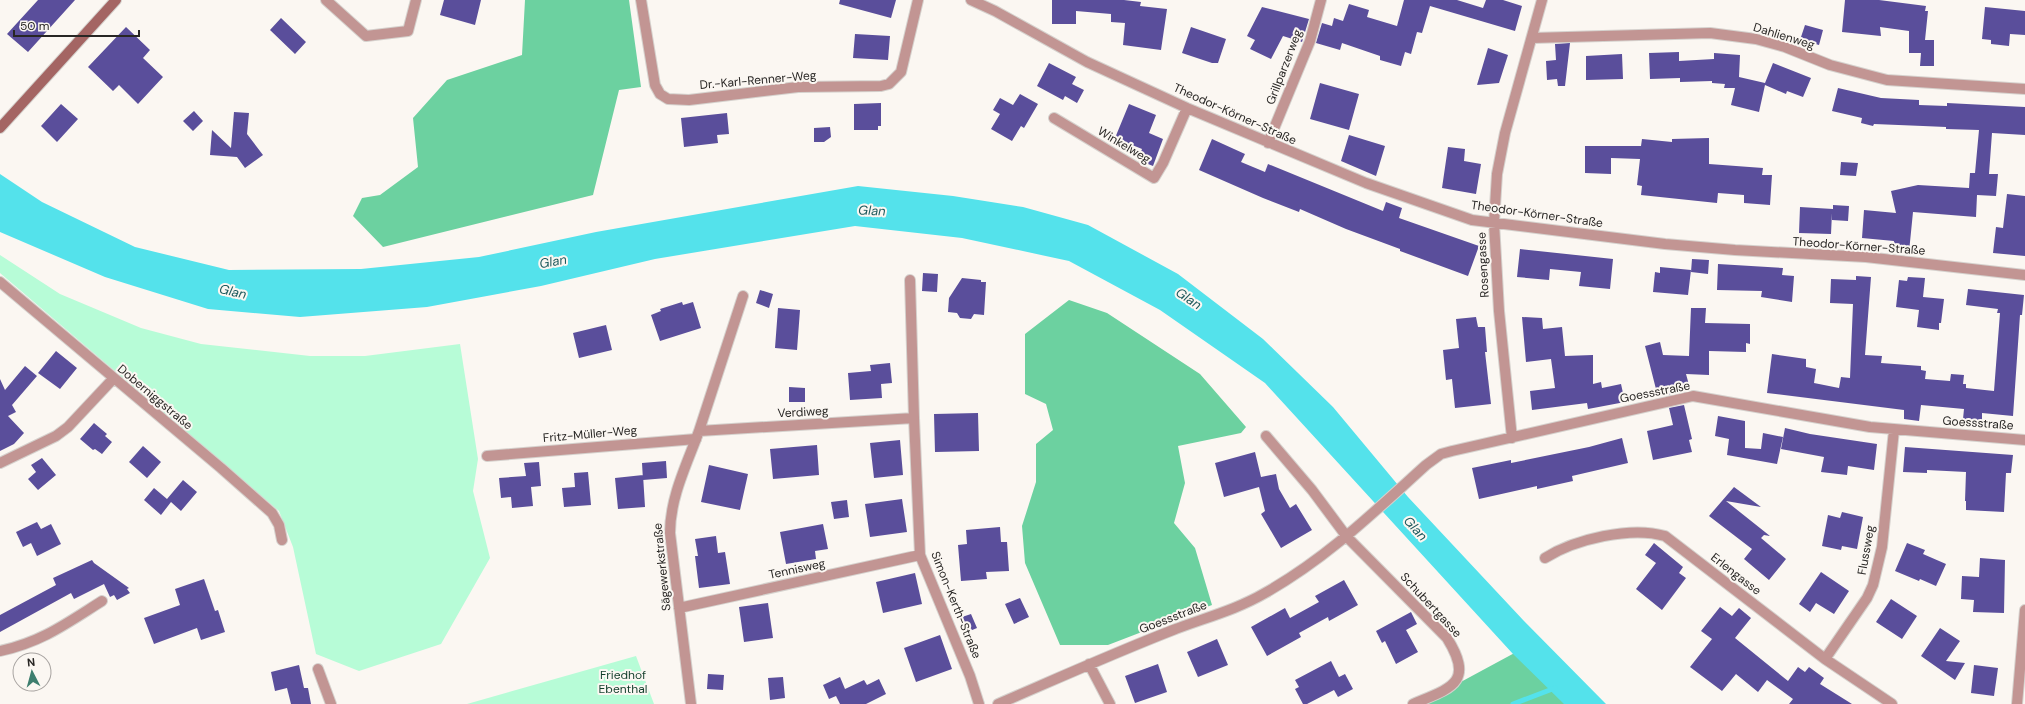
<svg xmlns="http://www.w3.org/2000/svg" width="2025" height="704" font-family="'DM Sans',sans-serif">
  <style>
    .green { fill: #b7fcd7 }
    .forest { fill: #6cd1a0 }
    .water { fill: #54e2eb }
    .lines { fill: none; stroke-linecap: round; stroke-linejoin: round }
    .stream { stroke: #54e2eb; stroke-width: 5 }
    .building { fill: #5a4e9b }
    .service-casing { stroke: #d5d1cd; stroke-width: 12 }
    .minor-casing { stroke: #d5d1cd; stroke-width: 12 }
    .secondary-casing { stroke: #d5d1cd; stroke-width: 12 }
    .service { stroke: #c29593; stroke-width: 10 }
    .minor { stroke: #c29593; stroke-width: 10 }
    .secondary { stroke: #a46563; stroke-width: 10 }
    .labels { text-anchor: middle; stroke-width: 4; stroke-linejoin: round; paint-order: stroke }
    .street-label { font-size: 12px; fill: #282624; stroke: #fbf7f2 }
    .park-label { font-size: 12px; fill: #113d2a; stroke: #fbf7f2 }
    .water-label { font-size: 13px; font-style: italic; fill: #1d595c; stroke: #fbf7f2 }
  </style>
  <rect width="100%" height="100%" fill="#fbf7f2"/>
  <path class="green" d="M0,255L60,294L141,328L201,344L310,356H365L460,344L478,459L473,491L490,558L441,644L359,671L316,654L293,547L279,511L0,273Z
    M636,656L654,704H467Z"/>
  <path class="forest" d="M525,0H629L641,87L619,90L593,195L383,247L353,216L362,198L380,195L418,167L413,118L447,80L522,55Z
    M1069,300L1107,313L1200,374L1246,427L1241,433L1178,446L1185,483L1174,523L1195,548L1212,605L1108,645H1060L1025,563L1022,526L1036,482V444L1053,430L1046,404L1025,394V334Z
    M1520,650L1577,704H1420Z"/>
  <path class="water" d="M0,174L42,202L135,247L229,270L361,269L479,257L596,232L858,186L953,196L1023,207L1088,225L1178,274L1263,339L1333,407L1408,497L1524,621L1606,704H1564L1513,654L1265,383L1160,310L1069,261L962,238L855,226L655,259L541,286L427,307L300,317L208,309L105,277L0,232Z"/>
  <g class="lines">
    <path class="stream" d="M1513,704L1555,688"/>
  </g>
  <path class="building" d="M38,0H75L28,52L7,34Z
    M444,0H481L475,25L440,15Z
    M840,0H896L891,18L839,4Z
    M1052,0H1124L1141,2L1140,6L1167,9L1161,50L1123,45L1125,23L1111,22V14L1076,11V24H1052Z
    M1404,0H1457L1483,8L1486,0H1503L1522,6L1515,31L1430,6L1422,33L1417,32L1411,54L1405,52L1401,66L1380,60V56L1342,43L1340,50L1316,43L1322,23L1332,26L1334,18L1343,21L1349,4L1369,10L1367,17L1397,26Z
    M1845,0H1879L1926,6L1925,11H1928L1925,40H1934V66H1920L1921,53H1909V31L1880,27L1881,36L1842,32Z
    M1262,7L1309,19L1302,42L1283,36L1271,59L1250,49L1255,40L1247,36Z
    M1985,7L2025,11V35L2010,34L2009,46L1991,44V40L1982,39Z
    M281,18L306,42L295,54L270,30Z
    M1805,25L1823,30L1819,45L1800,40Z
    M126,27L150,50L143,58L163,77L138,104L119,85L113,91L88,67Z
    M1191,27L1226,39L1218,63H1212L1182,53Z
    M855,34L890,36L888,60L853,58Z
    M1570,43L1565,86H1558L1557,79L1547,80L1546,61L1556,60L1555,44Z
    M1488,48L1508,55L1499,83L1477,85Z
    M1679,52V61L1714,59V53L1740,55L1739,77L1765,83L1773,63L1811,78L1803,97L1787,91L1786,94L1765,85L1759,112L1731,105L1735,88H1724L1725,84L1712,83V81L1680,82V78L1650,79L1649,53Z
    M1622,54L1623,79L1586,80V56Z
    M1049,63L1076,77L1072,84L1084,90L1077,103L1065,96L1063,100L1037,86Z
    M1320,83L1359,94L1349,130L1310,119Z
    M1838,88L1881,98L1919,100V105L1947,106V103L2025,107V135L1992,133L1989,174H1998L1996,196L1977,195L1976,217L1913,212L1909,252L1893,250L1894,241L1862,238L1864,210L1896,213L1891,191L1918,185L1969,188L1970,173H1975L1979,130L1946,129V127L1923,126L1874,124L1873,126L1861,123L1862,118L1832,111Z
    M1020,94L1038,104L1024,128L1021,126L1012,141L991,129L1000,114L993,110L1000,98L1013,105Z
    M881,103V126H878V130H854V104Z
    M61,104L78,119L57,142L41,126Z
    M1129,104L1156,115L1149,133L1163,139L1153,166L1138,160L1142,149L1115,138Z
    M194,111L203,121L193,131L183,121Z
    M234,112L249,113L247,134L263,155L245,168L237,157L210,155L212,130L231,148Z
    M727,113L729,134L717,135L718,143L684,147L681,118Z
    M830,127L831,137L824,142H814V128Z
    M1349,135L1385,146L1376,176L1341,161Z
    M1709,138V164L1763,168L1762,175H1772L1770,205L1744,203V195L1718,193L1717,203L1641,195L1642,186L1637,185L1640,159L1611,158V174L1585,173V146H1641L1642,139L1672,142V139Z
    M1212,139L1245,154L1241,162L1265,172L1268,164L1383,211L1386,202L1402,208L1399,218L1479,246L1468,276L1400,251V249L1346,229L1300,209L1299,212L1263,198L1199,170Z
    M1448,147L1465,149L1464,161L1481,164L1476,194L1442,188Z
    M1841,162L1858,163L1856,176L1840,175Z
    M2007,194L2025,196V256L1993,253L1996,227L2003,228Z
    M1833,205L1849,206L1848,221L1832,220V213L1831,234L1799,233L1800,207L1833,209Z
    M1520,249L1613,259L1610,289L1579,286L1581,272L1550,269L1549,280L1517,277Z
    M1692,259L1709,260L1708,274L1691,272Z
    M1718,264L1783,268L1782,275L1794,276L1792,302L1761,297L1762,291L1717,290Z
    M1660,267L1691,270L1688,295L1653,292L1655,272L1660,273Z
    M923,273L938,274L937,292L922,291Z
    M1856,276L1871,277L1865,355L1882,356L1881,363L1921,366V370L1926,371L1925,379L1950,381L1951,374L1964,375L1963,384H1966V388L1994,391L2000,313H1997L1998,309L1966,305L1968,289L2024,295L2022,315H2020L2013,416L1982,413V421L1963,419L1964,409L1921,405L1919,421L1904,419V410L1767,393L1772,354L1806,359V367L1816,369L1814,383L1839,388L1841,377L1850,378L1853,304L1830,303L1831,279L1856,280Z
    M1908,277L1925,278L1923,297L1944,299L1941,323H1939V330L1917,327L1919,310L1896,307L1899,280L1907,281Z
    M962,278L981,280V282H986L984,315L974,314L971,319L960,318L957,313L948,312L949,298Z
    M760,290L773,294L769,308L756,303Z
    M682,302L683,305L693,302L701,328L660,341L651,315L661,311L660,309Z
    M778,308L800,310L797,350L775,348Z
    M1691,308H1706L1705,323L1750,324V344L1746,343V352L1709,351V375L1686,374L1689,385L1680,387L1682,392L1666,395L1665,391L1657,393L1645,346L1660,342L1663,355L1689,356Z
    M1476,317L1478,327H1485L1487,352H1485L1491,404L1455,408L1452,379L1446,380L1443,350L1459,348L1456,319Z
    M1522,317L1542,318L1543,329L1562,327L1565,356L1593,355V384L1601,382L1602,388L1621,384L1625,402L1588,409L1587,403L1532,410L1530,391L1555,388L1551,359L1526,362Z
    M606,325L612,350L579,358L573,333Z
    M56,351L77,368L60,389L38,373Z
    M890,363L892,383L881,384L882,398L850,400L848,373L871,371L870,365Z
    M25,366L37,376L12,405L16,412L8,416L24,433L14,444L0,451V379L5,390Z
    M789,387L805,388V402H789Z
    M1684,405L1692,439L1689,440L1692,452L1653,460L1647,431L1673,425L1669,408Z
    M978,413L979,451L935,452L934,414Z
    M1718,416L1745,421V448L1761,449L1763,433L1783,437L1777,464L1727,455L1729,439L1715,436Z
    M94,423L107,434L105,436L112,442L102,454L95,449L93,450L80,439Z
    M1785,428L1810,434L1877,444L1874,470L1848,466L1847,475L1821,472L1824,457L1781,449Z
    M1622,438L1628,463L1572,476L1573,481L1537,489V486L1479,499L1472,468L1511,460V463L1589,447Z
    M900,440L903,475L874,478L870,443Z
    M817,445L819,475L773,479L770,449Z
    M143,446L161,462L147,478L129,462Z
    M1905,447L2013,455L2011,473H2006L2004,512L1966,510V501H1965L1966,472L1927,470V473L1903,472Z
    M1255,452L1261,477L1276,474L1279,489L1290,508L1296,504L1312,530L1281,548L1261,514L1265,511L1259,487L1224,497L1215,463Z
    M42,458L56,475L38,490L28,479L36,472L31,465Z
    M666,461L667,478L643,480L642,463Z
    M539,462L541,486L531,487L533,506L512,508L511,497L501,498L499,478L526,476L524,463Z
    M709,465L748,474L740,510L701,502Z
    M588,472L591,505L564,507L562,488L575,487L574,473Z
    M643,475L645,507L618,509L615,478Z
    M183,480L197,492L181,511L171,502L161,515L144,500L154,488L167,499Z
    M1734,487L1761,507L1726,501L1770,536L1764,535L1761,538L1786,559L1769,580L1744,559L1752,549L1709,516Z
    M902,499L907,532L870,537L865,504Z
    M847,500L849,517L834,519L831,502Z
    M1842,512L1863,517L1857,549L1842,546L1841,550L1822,546L1828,515L1840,518Z
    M37,522L41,529L51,524L61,544L37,556L31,543L23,547L16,532Z
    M823,524L828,549L815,551L816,559L786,564L780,532Z
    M1000,527L1001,542H1007L1009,571L986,572L987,579L961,581L958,545L967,544L966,530Z
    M716,536L718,553L725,552L730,584L699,588L695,556H698L695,539Z
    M1654,543L1683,567L1679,573L1686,578L1662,610L1636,589L1656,563L1645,555Z
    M1907,543L1925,550L1923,554L1946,564L1936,586L1920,579L1919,581L1895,571Z
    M1980,558L2005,560L2004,613L1973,612L1974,600L1961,599L1962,576L1979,577Z
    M92,560L94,563L129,588L127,589L130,593L117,600L114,595L110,597L104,584L74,599L71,593L0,632V615L56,585L53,578Z
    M1821,572L1849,591L1834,614L1816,603L1810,612L1799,604Z
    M915,573L922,604L883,613L876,582Z
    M204,579L215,611L218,610L225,632L201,640L197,628L154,644L144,618L180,605L175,589Z
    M1344,580L1358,605L1329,621L1328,617L1299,633L1301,637L1267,656L1251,627L1285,608L1290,618L1319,602L1315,596Z
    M1020,598L1029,617L1014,624L1005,604Z
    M1891,599L1917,616L1902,639L1876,622Z
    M768,603L773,638L744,642L739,607Z
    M1720,607L1732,616L1739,608L1751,618L1735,638L1788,681L1798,667L1805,672L1809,667L1824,678L1820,684L1852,704H1789L1793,699L1767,680L1758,692L1736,674L1722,691L1690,667L1712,639L1701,631Z
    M1411,612L1417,624L1406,630L1418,652L1396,664L1385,641L1382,643L1376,631Z
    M971,614L977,628L965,633L959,618Z
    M1940,628L1960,641L1946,661L1965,663L1955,680L1921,656Z
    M940,635L952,669L916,682L904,648Z
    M1217,639L1228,665L1198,677L1187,652Z
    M1331,661L1339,677L1345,674L1353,689L1338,697L1334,690L1307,704H1303L1295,689L1299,687L1295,680Z
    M1158,664L1167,692L1135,703L1125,676Z
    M299,665L304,688H308L311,704H291L287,688L275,691L271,672Z
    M1974,665L1998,668L1994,696L1971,693Z
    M708,674L724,675L723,690L707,689Z
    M783,677L785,698L770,700L768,678Z
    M840,677L845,689L864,680L867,685L879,679L886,694L866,704H840L836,696L829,699L823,685Z"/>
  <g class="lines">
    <defs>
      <path id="service" d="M326,0L366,36L408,31L416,0
        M487,456L696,439
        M0,651C42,642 67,623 102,601
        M318,669L331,704"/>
      <path id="minor" d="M641,0L655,85L660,94L668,99L689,100L798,87L881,86L889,84L901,72L918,0
        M971,0L995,11L1087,62L1187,108L1366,183L1472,220L1665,244L1735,250L1866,257L2025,275
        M1532,38L1710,33L1756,39L1785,47L1830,65L1887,80L2025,89
        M1054,118L1154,178L1163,163L1187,108
        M1268,143L1310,41L1321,0
        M0,282L221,468L272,513L279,525L282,540
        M743,296L699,431L914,418L910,280
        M914,418L920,555L970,676L979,704
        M1266,436L1312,490L1347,537L1447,638C1475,683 1451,688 1413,704
        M1512,438L1499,311L1494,223L1497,174L1505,133L1542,0
        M0,463L56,436L68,427L113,379
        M1545,558C1575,539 1631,526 1665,536L1825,659L1892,704
        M679,608L920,555
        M1825,659L1867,598L1873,585L1882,547L1894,430
        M1089,664L1110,704
        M691,704L670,533C670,497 687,464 699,431
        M998,704C1056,679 1114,653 1173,630C1204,618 1236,610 1265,593C1327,558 1374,512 1426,465L1441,454L1452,451L1693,396L1870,427L2025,440
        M2017,704L2025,610"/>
      <path id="secondary" d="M0,128L116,0"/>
    </defs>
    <use href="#service" class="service-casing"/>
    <use href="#minor" class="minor-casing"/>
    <use href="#secondary" class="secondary-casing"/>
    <use href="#service" class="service"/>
    <use href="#minor" class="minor"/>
    <use href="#secondary" class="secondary"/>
  </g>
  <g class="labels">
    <g class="street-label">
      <text transform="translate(1784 36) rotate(17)" y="4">Dahlienweg</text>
      <text transform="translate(1284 67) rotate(-69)" y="4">Grillparzerweg</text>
      <text transform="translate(758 80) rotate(-5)" y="4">Dr.-Karl-Renner-Weg</text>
      <text transform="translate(1235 114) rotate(24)" y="4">Theodor-Körner-Straße</text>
      <text transform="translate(1124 145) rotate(31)" y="4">Winkelweg</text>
      <text transform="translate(1537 214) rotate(8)" y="4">Theodor-Körner-Straße</text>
      <text transform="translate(1859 246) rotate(4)" y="4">Theodor-Körner-Straße</text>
      <text transform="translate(1483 265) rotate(-93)" y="4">Rosengasse</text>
      <text transform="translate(1655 392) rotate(-11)" y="4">Goessstraße</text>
      <text transform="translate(155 397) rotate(40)" y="4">Doberniggstraße</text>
      <text transform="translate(803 412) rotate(-3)" y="4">Verdiweg</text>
      <text transform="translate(1978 423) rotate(4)" y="4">Goessstraße</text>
      <text transform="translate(590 434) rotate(-5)" y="4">Fritz-Müller-Weg</text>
      <text transform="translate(1866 550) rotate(-80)" y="4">Flussweg</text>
      <text transform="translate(662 567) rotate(-96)" y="4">Sägewerkstraße</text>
      <text transform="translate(797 569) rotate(-12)" y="4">Tennisweg</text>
      <text transform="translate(1736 574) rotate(38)" y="4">Erlengasse</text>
      <text transform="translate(956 605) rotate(68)" y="4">Simon-Kerth-Straße</text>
      <text transform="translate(1431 605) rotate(47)" y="4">Schubertgasse</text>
      <text transform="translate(1173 617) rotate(-21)" y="4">Goessstraße</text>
    </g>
    <g class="park-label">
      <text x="623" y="679">Friedhof<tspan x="623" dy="14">Ebenthal</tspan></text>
    </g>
    <g class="water-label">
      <text transform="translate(872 210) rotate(2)" y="5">Glan</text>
      <text transform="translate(553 261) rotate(-10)" y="5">Glan</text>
      <text transform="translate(233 291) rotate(13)" y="5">Glan</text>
      <text transform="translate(1189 298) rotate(34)" y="5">Glan</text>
      <text transform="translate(1416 528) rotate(48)" y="5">Glan</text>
    </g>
  </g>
  <g transform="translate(32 672) rotate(354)"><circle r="19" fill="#fbf7f2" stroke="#a7a3a0"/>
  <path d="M0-3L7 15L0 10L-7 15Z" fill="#3d7e6e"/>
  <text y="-6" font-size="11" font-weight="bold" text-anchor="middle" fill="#282624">N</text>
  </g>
  <path d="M14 30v6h125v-6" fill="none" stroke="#282624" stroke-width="2"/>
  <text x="20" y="30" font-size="12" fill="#282624" stroke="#fbf7f2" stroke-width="3" paint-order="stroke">50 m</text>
</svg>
